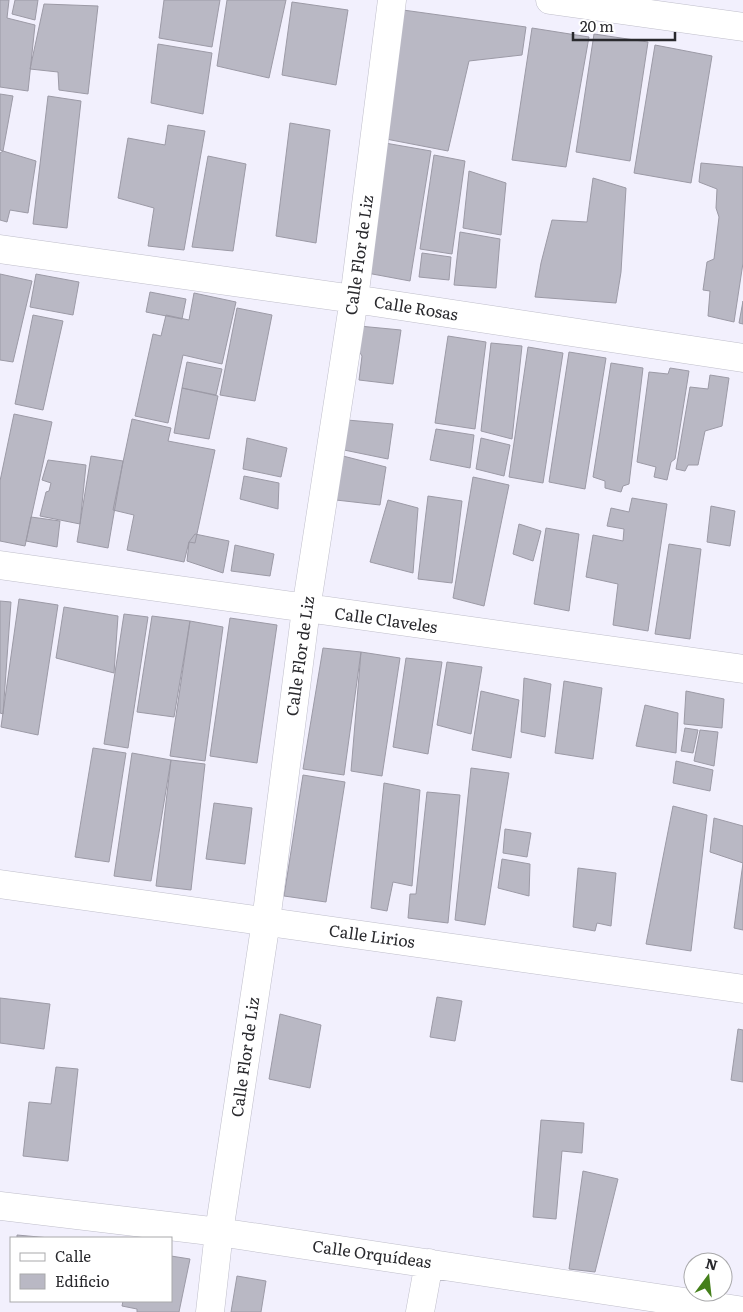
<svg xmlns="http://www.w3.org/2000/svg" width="743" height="1312" font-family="Literata,serif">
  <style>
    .building { fill: #b9b8c4; stroke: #9c9aa6 }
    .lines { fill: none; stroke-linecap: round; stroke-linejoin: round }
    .minor-casing { stroke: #bfbeca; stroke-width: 29 }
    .secondary-casing { stroke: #bfbeca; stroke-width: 29 }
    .minor { stroke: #fff; stroke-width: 28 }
    .secondary { stroke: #fff; stroke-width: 28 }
    .labels { text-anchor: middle; stroke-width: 4.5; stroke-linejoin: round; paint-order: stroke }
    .street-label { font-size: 16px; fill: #29292d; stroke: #fff }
  </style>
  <rect width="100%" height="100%" fill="#f2f0fd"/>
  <path class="building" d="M0,0H9L7,18L35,25L28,91L0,87Z
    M15,0H38L35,20L12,14Z
    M164,0H220L212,47L159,38Z
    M227,0H286L269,78L217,66Z
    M292,2L348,10L336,85L282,75Z
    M44,4L98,6L88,94L59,90L58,72L30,69Z
    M403,10L526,27L522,55L469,61L448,151L386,139Z
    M532,28L589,37L566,167L512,160Z
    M594,34L648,42L630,161L576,152Z
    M158,44L212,53L203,114L151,103Z
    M655,45L712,56L691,183L634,173Z
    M0,94L13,96L3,151L0,150Z
    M48,96L81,101L67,228L33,224Z
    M290,123L330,130L316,243L276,236Z
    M168,125L205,131L184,250L148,246L154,208L118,198L128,138L165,145Z
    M385,143L431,151L410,281L367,273Z
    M3,151L36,161L28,213L10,210L7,222L0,220V153Z
    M434,155L465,161L452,254L420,249Z
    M208,156L246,164L233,251L192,247Z
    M701,163L743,167V263L734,322L708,316L710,291L703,290L707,262L714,259L719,217L716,208L717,189L699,182Z
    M469,171L506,183L501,235L463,228Z
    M593,178L626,188L621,272L616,303L535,297L541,263L552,220L587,222Z
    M460,232L500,239L496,288L454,285Z
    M422,253L451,257L449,280L419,277Z
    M0,274L32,281L13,362L0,360Z
    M36,274L79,282L73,315L30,307Z
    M150,292L186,299L182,319L146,312Z
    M194,293L236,302L222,364L183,355L168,423L135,416L153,334L161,336L166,315L189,320Z
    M743,301V324L739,323Z
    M237,308L272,315L255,401L220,395Z
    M33,315L63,321L43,410L15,404Z
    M359,326L401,330L393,384L359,380L362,356L357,348Z
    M448,336L486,342L475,429L435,423Z
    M491,343L522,346L512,439L481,431Z
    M528,347L563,353L543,483L509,477Z
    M569,352L606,358L585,489L549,482Z
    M187,362L222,369L216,395L182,388Z
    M611,363L643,368L629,484L623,486L621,492L605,488V481L593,477Z
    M670,368L689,371L675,459L671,462L667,480L654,477L656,467L637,462L649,372L668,374Z
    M710,375L729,378L722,426L705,431L698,465H688L685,471L676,469L690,387L708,389Z
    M182,388L218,396L209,439L174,433Z
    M14,414L52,422L25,546L0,541V481Z
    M132,419L171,428L168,441L215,450L195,543L189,542L184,562L127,550L134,515L113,510Z
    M347,420L393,424L388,459L344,450Z
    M436,429L474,435L470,468L430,460Z
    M247,438L287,448L281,477L243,469Z
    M481,438L510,445L504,476L476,469Z
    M91,456L123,461L108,548L77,542Z
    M343,456L386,467L380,505L336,500Z
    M48,460L86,465L80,524L40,516L46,492L49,491L51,483L42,480Z
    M244,476L279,483L278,509L240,499Z
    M473,477L509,485L484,606L453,598Z
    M428,496L462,501L452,583L418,579Z
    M632,498L667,504L648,631L613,625L618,584L586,577L593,535L623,541L624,529L607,526L611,508L629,512Z
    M388,500L418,508L413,573L370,562Z
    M711,506L735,511L730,546L707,542Z
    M31,517L60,521L57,547L26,541Z
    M519,524L541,531L533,561L513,554Z
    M546,528L579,534L569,611L534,604Z
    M195,534L229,541L223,573L187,561L189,542Z
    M669,544L701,549L690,639L655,634Z
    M235,545L274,554L270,576L231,571Z
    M19,599L58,605L38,735L1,727Z
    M0,601L11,602L3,714L0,713Z
    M64,607L118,616L114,673L56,658Z
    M124,614L148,617L128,748L104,744Z
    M152,616L190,621L174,717L137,712Z
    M230,618L277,625L257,763L210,756Z
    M190,621L223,627L205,761L170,756Z
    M323,648L361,652L344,775L303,769Z
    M361,652L400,658L382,776L351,771Z
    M406,658L442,662L428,754L393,747Z
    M447,662L482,667L471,734L437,725Z
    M524,678L551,684L545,737L521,732Z
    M564,681L602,688L593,759L555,753Z
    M481,691L519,700L511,758L472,750Z
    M686,691L724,699L722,728L684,724Z
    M645,705L678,713L676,753L636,746Z
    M685,728L698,730L693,753L681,751Z
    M700,730L718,732L714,766L694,761Z
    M93,748L126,753L109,862L75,857Z
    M132,753L171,760L151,881L114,876Z
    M171,760L205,764L191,890L156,886Z
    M676,761L713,770L710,791L673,783Z
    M471,768L509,773L485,925L455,920Z
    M303,775L345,782L326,902L284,896Z
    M384,783L420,790L412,886L393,882L387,911L371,908Z
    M427,792L460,795L448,923L408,918L410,894H416Z
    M214,803L252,808L245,864L206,859Z
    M673,806L707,815L691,951L646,944Z
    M714,818L743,826V863L710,852Z
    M505,829L531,833L527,857L503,853Z
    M502,859L530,864L529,896L498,888Z
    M743,863V930L734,928Z
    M578,868L616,873L611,926L597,923L595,931L573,927Z
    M437,997L462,1001L455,1041L430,1037Z
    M0,998L50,1004L44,1049L0,1043Z
    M280,1014L321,1025L310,1088L269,1079Z
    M738,1029L743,1030V1082L731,1080Z
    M56,1067L78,1069L68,1161L23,1156L29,1102L51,1104Z
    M541,1120L584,1123L582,1153L562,1151L556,1219L533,1217Z
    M583,1171L618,1179L595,1272L569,1269Z
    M17,1235L50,1238H17Z
    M171,1256L190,1259L179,1312H137V1309L122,1306L123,1301H171Z
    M237,1276L266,1281L261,1312H231Z"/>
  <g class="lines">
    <defs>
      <path id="minor" d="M0,249L354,299L743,358
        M0,565L743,669
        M0,884L743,989
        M0,1206L219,1232L743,1311
        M210,1312L219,1232L266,921L306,609L354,299L392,0
        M420,1312L429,1263"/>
      <path id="secondary" d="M550,0L743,27"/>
    </defs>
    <use href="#minor" class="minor-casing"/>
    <use href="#secondary" class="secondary-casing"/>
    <use href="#minor" class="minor"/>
    <use href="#secondary" class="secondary"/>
  </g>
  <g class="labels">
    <g class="street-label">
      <text transform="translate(359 255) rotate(-82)" y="6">Calle Flor de Liz</text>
      <text transform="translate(416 308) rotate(9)" y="6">Calle Rosas</text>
      <text transform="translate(386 620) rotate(8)" y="6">Calle Claveles</text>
      <text transform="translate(300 656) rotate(-82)" y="6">Calle Flor de Liz</text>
      <text transform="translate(372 936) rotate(8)" y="6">Calle Lirios</text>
      <text transform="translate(245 1057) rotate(-82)" y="6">Calle Flor de Liz</text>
      <text transform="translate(372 1254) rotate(8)" y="6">Calle Orquídeas</text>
    </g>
  </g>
  <rect x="10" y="1237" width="162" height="65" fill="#ffffff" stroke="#a9a9ab"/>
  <rect x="20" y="1253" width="25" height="8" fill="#ffffff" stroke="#a9a9ab"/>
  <text x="55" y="1262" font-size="15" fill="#29292d">Calle</text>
  <rect x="20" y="1274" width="25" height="15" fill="#b9b8c4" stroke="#a9a9ab"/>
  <text x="55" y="1287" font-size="15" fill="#29292d">Edificio</text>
  <g transform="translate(708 1277) rotate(15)"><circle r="24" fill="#ffffff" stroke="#a9a9ab"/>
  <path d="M0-4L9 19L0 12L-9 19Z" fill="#447f1a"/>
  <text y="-8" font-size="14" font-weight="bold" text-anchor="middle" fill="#29292d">N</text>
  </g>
  <path d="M573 32v8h102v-8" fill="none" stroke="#29292d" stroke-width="2.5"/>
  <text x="580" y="32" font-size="15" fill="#29292d" stroke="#ffffff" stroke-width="4" paint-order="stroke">20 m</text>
</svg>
